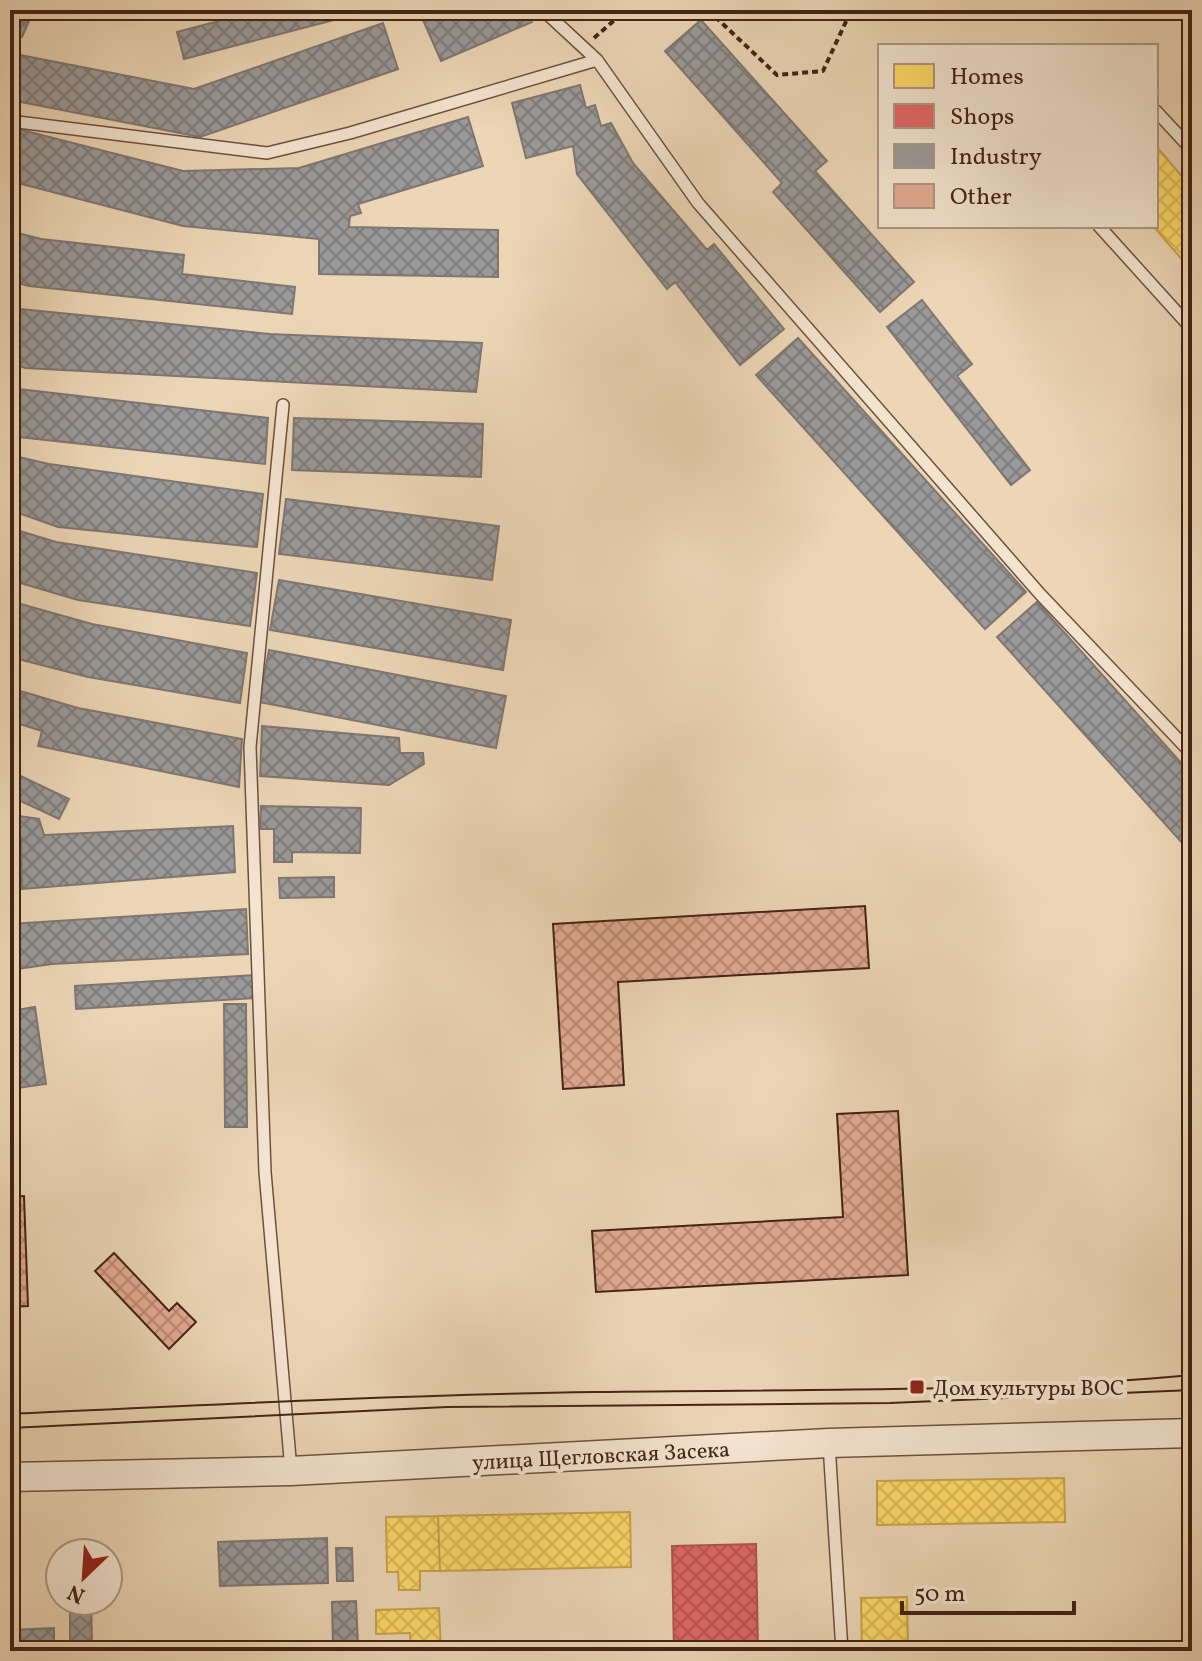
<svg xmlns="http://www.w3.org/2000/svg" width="1202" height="1661" font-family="Vollkorn,serif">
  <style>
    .homes { fill: url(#homes-cross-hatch); stroke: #c7a24e; stroke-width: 2 }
    .shops { fill: url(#shops-cross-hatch); stroke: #b1524e; stroke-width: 2 }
    .industry { fill: url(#industry-cross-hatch); stroke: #807671; stroke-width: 2 }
    .building { fill: url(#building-cross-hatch); stroke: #442315; stroke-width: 2 }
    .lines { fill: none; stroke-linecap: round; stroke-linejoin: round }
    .service-casing { stroke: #6e503d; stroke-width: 14 }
    .tertiary-casing { stroke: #6e503d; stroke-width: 31 }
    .path { stroke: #442315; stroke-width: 4; stroke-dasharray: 6 4; stroke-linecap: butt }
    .service { stroke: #f3e4d0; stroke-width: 11 }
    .tertiary { stroke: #f3e4d0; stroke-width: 28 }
    .tram { stroke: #442315; stroke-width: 2 }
    .poi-dot { fill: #8f2418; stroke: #f3e4d0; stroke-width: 3 }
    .labels { text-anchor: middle; stroke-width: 8; stroke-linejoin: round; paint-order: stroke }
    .poi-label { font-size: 22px; fill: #442315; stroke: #f3e4d0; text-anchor: start }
    .street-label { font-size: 22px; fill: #442315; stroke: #f3e4d0 }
  </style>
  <defs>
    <pattern id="homes-cross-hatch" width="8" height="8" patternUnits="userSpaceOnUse" patternTransform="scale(2)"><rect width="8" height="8" fill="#ffd966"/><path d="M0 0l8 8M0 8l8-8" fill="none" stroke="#dcba58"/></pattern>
    <pattern id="shops-cross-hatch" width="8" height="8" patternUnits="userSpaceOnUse" patternTransform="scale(2)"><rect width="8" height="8" fill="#e06666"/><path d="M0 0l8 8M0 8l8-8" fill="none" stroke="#b75453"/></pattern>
    <pattern id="industry-cross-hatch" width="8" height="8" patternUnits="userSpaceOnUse" patternTransform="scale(2)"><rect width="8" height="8" fill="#999"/><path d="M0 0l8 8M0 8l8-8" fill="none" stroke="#7e7c7c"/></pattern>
    <pattern id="building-cross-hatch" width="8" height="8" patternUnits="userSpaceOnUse" patternTransform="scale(2)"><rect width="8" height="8" fill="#e2aa92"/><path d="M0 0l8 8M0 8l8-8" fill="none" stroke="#b98a76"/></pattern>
  </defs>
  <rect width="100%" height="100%" fill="#ecd6b6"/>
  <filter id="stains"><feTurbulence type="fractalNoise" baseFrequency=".0025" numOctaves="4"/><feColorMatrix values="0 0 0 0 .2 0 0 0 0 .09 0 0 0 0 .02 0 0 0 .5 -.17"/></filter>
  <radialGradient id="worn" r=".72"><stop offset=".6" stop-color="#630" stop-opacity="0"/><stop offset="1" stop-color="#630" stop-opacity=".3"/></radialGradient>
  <path class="homes" d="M1156,146L1192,188V271L1153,226H1156Z
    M1064,1478L1065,1522L877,1525V1481Z
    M630,1512L631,1567L440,1571L438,1516Z
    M438,1516L440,1571H420V1590H399L398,1572H387L386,1517Z
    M907,1597L908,1651H862L861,1598Z
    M439,1608L441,1651H411L410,1633L376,1634V1610Z"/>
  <path class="shops" d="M756,1544L758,1651H674L672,1546Z"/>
  <path class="industry" d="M10,10H34L22,37L10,32Z
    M261,10H360L361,13L184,59L177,32Z
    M448,10H527L532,22L441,61L423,20Z
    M701,20L827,161L815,171L914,282L880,312L773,192L782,183L665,51Z
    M383,23L398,69L200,137L10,100V53L194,89Z
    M580,85L586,108L595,105L601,126L611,123L633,163L707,250L714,244L784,329L740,365L675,282L667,289L577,174L573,146L526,158L512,103Z
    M468,117L483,166L358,204L361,213L350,216L349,227L498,230V277L319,274V239L183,226L10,181V127L183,171L299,168Z
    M10,231L41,239L184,255L182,274L295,287L292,314L29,286L10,281Z
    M922,300L972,364L957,376L1030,470L1011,485L887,327Z
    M10,308L270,334L482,343L476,392L25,368L10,362Z
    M798,338L1026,592L985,629L756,375Z
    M10,388L268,418L265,464L10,436Z
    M294,418L483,424L481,477L292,470Z
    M10,455L49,464L263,494L257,547L58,527L10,510Z
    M286,499L499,526L492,580L279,554Z
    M10,528L56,542L257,573L250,626L78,600L10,580Z
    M279,580L511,620L503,670L270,630Z
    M10,601L92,624L247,653L240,703L88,677L10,657Z
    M1037,602L1192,775V854L997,637Z
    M269,650L506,696L496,748L259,702Z
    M10,688L78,708L242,739L239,787L38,746L42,731L10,721Z
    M262,726L399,738L400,753H423L424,764L389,785L260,776Z
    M10,771L69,799L59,819L10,796Z
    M261,806L361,808L360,853L292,852V862H274V829H260Z
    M19,816L39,819L44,835L233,826L235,872L22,889L21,840L10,842V817Z
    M334,877V897L280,898L279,878Z
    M246,909L248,954L52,964L10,970V924Z
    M256,975L257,998L76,1009L75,986Z
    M224,1004H246L247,1127H225Z
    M35,1007L46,1084L10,1089V1011Z
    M327,1538L328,1583L220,1586L218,1542Z
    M336,1548H352L353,1581H337Z
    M356,1601L358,1645L333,1646L332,1602Z
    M91,1602L92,1642H70V1603Z
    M54,1628V1651H10V1630Z
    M1192,1630V1651H1176Z
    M367,1645V1651H326V1646Z"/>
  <path class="building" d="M865,906L869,968L618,982L624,1085L563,1089L553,924Z
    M898,1111L908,1275L596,1292L592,1231L843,1217L837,1114Z
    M24,1196L28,1306L10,1307V1197Z
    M114,1253L169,1311L177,1303L196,1322L169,1349L95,1271Z"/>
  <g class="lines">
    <defs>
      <path id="service" d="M543,10L597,60L698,203L1040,594L1192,754
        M1156,111L1192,150
        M18,122L267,153L350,133L597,60
        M1099,226L1192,329
        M283,405L250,747L265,1172L291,1470
        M829,1444L842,1651"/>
      <path id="tertiary" d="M10,1477L291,1471L829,1443L1192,1433"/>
    </defs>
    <use href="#service" class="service-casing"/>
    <use href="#tertiary" class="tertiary-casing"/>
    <path class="path" d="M708,10L777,75L823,71L849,15L846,10
      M594,38L626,10"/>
    <use href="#service" class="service"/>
    <use href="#tertiary" class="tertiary"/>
    <path class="tram" d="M10,1414C205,1405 400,1395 595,1392C792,1389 996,1393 1192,1375
      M10,1428L447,1407L890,1403L1192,1390"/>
  </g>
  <rect class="poi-dot" x="909" y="1379" width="16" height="16" rx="4"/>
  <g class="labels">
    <g class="poi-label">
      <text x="933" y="1395">Дом культуры ВОС</text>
    </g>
    <g class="street-label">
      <text transform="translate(601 1455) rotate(-3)" y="8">улица Щегловская Засека</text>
    </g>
  </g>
  <rect width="1202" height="1661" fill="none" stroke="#ecd6b6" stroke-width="40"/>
  <rect x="12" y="12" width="1178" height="1637" fill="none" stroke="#442315" stroke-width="4"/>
  <rect x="20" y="20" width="1162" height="1621" fill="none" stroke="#442315" stroke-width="2"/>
  <rect x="878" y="44" width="280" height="184" fill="#f3e4d0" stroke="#ad9785" stroke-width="2"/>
  <rect x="894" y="64" width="40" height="24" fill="#ffd966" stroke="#ad9785" stroke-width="2"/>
  <text x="950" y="84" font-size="24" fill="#442315">Homes</text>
  <rect x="894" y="104" width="40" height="24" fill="#e06666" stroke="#ad9785" stroke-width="2"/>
  <text x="950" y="124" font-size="24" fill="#442315">Shops</text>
  <rect x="894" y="144" width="40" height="24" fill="#999999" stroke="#ad9785" stroke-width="2"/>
  <text x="950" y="164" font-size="24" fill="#442315">Industry</text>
  <rect x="894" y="184" width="40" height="24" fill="#e2aa92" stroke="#ad9785" stroke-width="2"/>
  <text x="950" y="204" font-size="24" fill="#442315">Other</text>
  <g transform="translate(84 1577) rotate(205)"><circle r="38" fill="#f3e4d0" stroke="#ad9785" stroke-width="2"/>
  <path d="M0-6L14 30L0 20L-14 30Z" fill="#8f2418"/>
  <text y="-12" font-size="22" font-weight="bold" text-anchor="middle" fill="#442315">N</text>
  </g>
  <path d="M902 1601v12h172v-12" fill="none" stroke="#442315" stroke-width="4"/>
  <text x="914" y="1601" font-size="24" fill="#442315" stroke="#f3e4d0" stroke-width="6" paint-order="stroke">50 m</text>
  <rect width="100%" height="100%" filter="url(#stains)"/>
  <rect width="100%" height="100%" fill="url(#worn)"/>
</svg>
